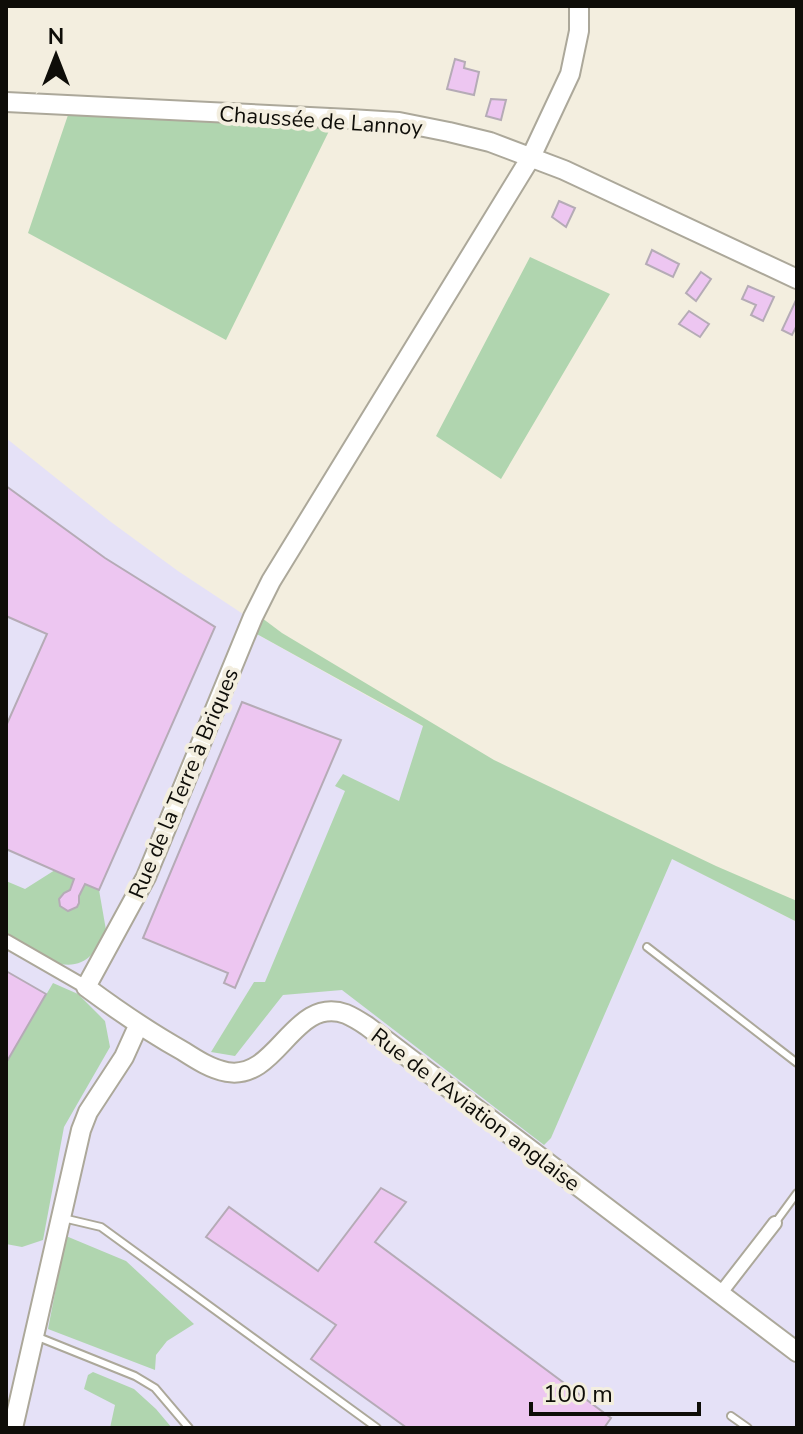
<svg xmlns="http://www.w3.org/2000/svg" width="803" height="1434" font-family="'Nunito Sans',sans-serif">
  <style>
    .industrial { fill: #e5e1f7 }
    .green { fill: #b0d5af }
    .building { fill: #edc6f1; stroke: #b5abb6; stroke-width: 2 }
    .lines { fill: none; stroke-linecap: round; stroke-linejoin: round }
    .lane-casing { stroke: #aca89a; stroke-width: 10 }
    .street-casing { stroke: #aca89a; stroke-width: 16 }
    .secondary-casing { stroke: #aca89a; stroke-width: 22 }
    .lane { stroke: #fff; stroke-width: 6 }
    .street { stroke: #fff; stroke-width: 12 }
    .secondary { stroke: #fff; stroke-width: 18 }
    .labels { text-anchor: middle; stroke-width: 8; stroke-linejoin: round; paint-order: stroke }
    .street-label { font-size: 22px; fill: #0e0d08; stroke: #f3eedf }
  </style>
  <rect width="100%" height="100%" fill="#f3eedf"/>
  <path class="industrial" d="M6,438L111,522L178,571L246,616L255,633L387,707L671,858L797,922V1428H6Z"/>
  <path class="green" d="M68,115L331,127L226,340L28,233Z
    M530,257L610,294L501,479L436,436Z
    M262,618L282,633L494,760L716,866L797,901V922L672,859L551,1138L544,1145L342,990L283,995L235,1056L211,1052L254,982H265L345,791L335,786L343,774L399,801L423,726L255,633Z
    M55,870L99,890L106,930C102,937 98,946 93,953C68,982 30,950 6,936V881L25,889Z
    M53,983L78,994L105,1021L110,1047L64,1127L43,1240L22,1247L6,1244V1063Z
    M66,1236L126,1261L194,1324L167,1341L156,1355L155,1370L48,1329Z
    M93,1372L134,1389L156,1409L172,1428H110L115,1405L84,1389L88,1375Z"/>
  <path class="building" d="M455,59L465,62L464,68L479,72L474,95L447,89Z
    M491,99L506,100L501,120L486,116Z
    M559,201L575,208L566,227L552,217Z
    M652,250L679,264L673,277L646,264Z
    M701,272L711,279L696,301L686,293Z
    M748,286L774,297L763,321L751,315L756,305L742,299Z
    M797,298V325L792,335L782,330Z
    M689,311L709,324L700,337L679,324Z
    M6,486L105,558L215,627L99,890L85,884L79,896V903L77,907L68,911L60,906L59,899L64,893L70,890L74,879L6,849V726L47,634L6,616Z
    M242,702L341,740L235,988L224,983L228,973L143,938Z
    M6,971L46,994L6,1063Z
    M381,1188L406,1202L375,1242L611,1418L604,1428H407L311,1359L336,1325L206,1237L229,1207L318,1271Z"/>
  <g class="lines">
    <defs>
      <path id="lane" d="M647,947L797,1063
        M63,1218L101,1227L377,1428
        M775,1223L797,1193
        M38,1337L135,1376L155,1388L189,1428
        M731,1416L748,1428"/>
      <path id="street" d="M6,941L86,987
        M720,1294L775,1223"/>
      <path id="secondary" d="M579,6V31L570,74L531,157L271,581L253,617L146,877L86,987C117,1010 149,1032 183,1051C197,1060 211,1069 227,1072C278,1081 293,995 346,1014C353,1017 361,1022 367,1026L797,1352
        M6,102L350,119L399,122L449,132L490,142L564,170L797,279
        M13,1428L81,1130L88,1112L124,1057L138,1026"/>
    </defs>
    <use href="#lane" class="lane-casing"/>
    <use href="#street" class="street-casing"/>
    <use href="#secondary" class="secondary-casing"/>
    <use href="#lane" class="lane"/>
    <use href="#street" class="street"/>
    <use href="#secondary" class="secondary"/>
  </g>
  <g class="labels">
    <g class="street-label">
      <text transform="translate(321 120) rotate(4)" y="8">Chaussée de Lannoy</text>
      <text transform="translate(183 783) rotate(-67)" y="8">Rue de la Terre à Briques</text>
      <text transform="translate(476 1109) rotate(37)" y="8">Rue de l'Aviation anglaise</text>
    </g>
  </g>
  <rect width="803" height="1434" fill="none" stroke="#0e0d08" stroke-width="16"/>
  <g transform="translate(56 56)" stroke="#f3eedf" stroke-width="6" paint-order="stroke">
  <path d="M0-6L14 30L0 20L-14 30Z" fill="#0e0d08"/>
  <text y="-12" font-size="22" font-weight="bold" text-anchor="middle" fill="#0e0d08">N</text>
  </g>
  <path d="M531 1402v12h168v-12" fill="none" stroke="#0e0d08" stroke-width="4"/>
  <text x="543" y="1402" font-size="24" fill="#0e0d08" stroke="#f3eedf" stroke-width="6" paint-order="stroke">100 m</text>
</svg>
